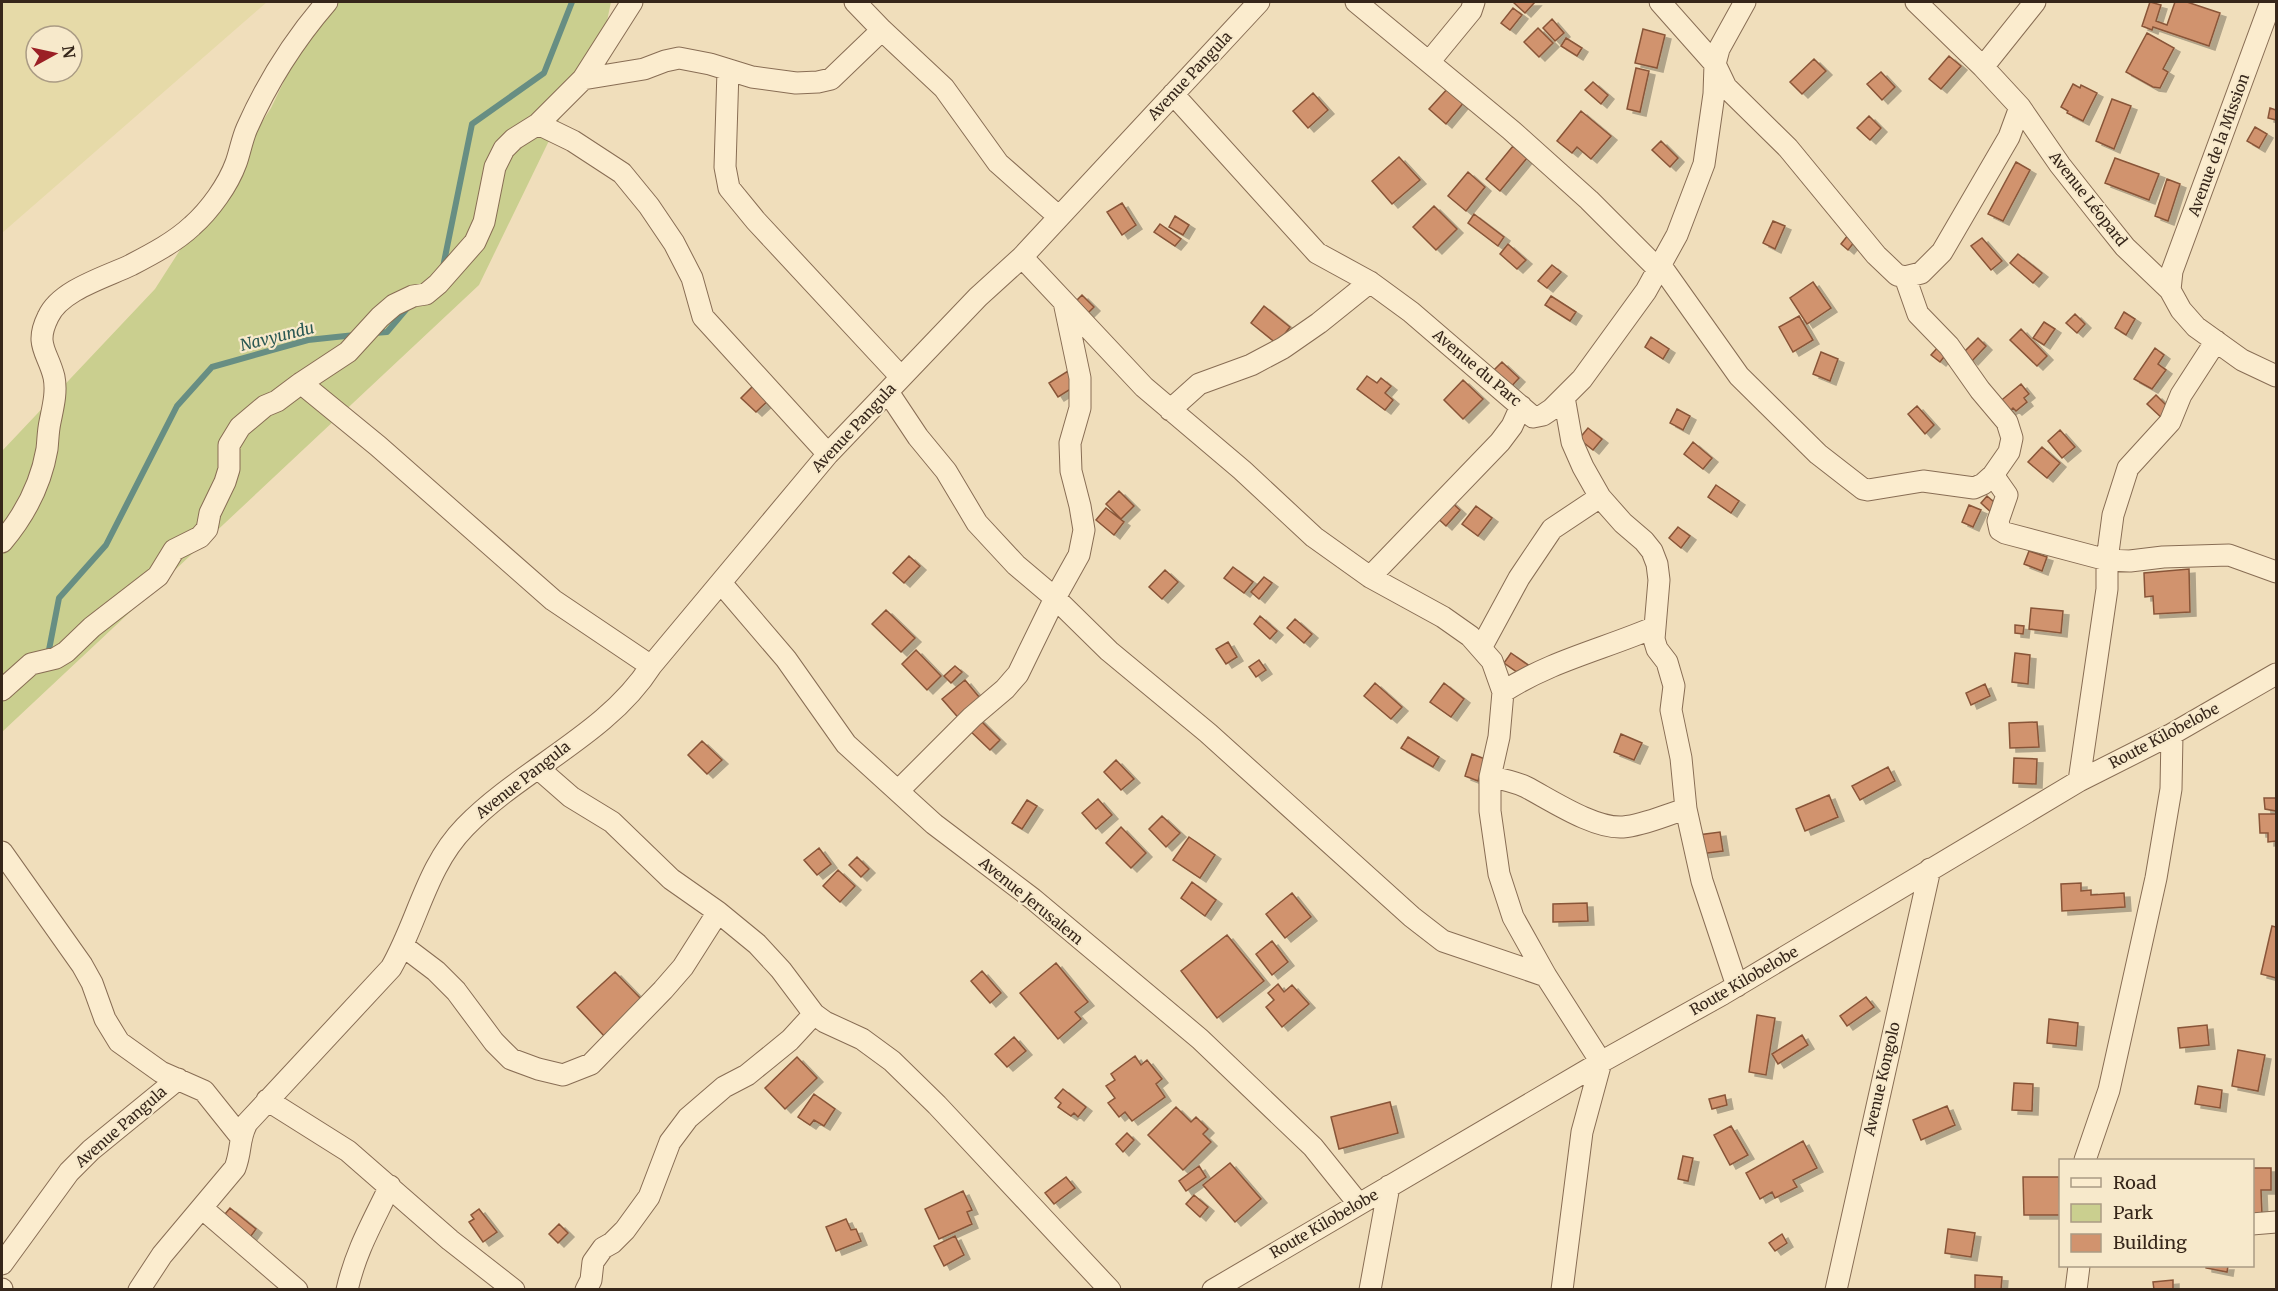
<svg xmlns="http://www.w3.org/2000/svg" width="2278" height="1291" font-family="Merriweather,serif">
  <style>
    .farmland { fill: #e6daa8; fill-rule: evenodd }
    .green { fill: #cacf8f }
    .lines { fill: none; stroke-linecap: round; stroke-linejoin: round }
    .stream { stroke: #678e83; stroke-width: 6 }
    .building { fill: #d1936e; stroke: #895538; stroke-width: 1.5; filter: url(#shadow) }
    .minor-casing { stroke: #886d54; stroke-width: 23 }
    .minor { stroke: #fbecce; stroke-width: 21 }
    .labels { text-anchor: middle; stroke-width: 4.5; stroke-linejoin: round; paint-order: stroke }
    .street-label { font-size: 15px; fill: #36261a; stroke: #f7e9cb }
    .water-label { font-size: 16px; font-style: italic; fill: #285752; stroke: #f7e9cb }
  </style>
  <defs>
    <filter id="shadow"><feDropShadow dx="6" dy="4" stdDeviation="0" flood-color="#0004"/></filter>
  </defs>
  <rect width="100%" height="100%" fill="#f0debb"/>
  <path class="farmland" d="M2,2H267L2,233ZM36,36H72V72H36Z"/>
  <path class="green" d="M322,2H611L607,21L479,285L2,732V451L155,289L271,108Z"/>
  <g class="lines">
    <path class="stream" d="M443,267L472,124L544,73L572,2
      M374,333L387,332L409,306
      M48,655L59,598L106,545L177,406L212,367L308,340L355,335"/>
  </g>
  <path class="building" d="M1513,2H1535L1525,13Z
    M2150,2L2161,5L2156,21L2167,25L2175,2H2187L2220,13L2209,46L2153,27L2152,30L2142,26Z
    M1513,8L1522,15L1510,30L1501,23Z
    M1552,19L1564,33L1555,41L1543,28Z
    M1538,28L1553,43L1539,57L1524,42Z
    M1643,29L1665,35L1657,68L1635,63Z
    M2147,33L2174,48L2163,69L2168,72L2160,88L2153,87L2126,72Z
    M1566,38L1582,48L1577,56L1561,46Z
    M1949,56L1961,66L1941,89L1929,79Z
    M1814,59L1826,71L1802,94L1790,82Z
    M1636,68L1649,71L1640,112L1627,109Z
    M1881,72L1895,87L1882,100L1867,84Z
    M1593,82L1608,95L1601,104L1585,90Z
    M2073,84L2080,88L2081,85L2097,93L2083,121L2067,113L2068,111L2061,107Z
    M1449,87L1465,101L1446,124L1429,109Z
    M1313,93L1328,110L1308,128L1293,111Z
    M2112,99L2131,106L2114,149L2096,141Z
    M2270,108L2276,110V120L2268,118Z
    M1581,111L1611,136L1591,159L1577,147L1572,153L1557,141Z
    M1869,116L1881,128L1870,140L1857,128Z
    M2255,127L2267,134L2259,148L2247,141Z
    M1661,141L1678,158L1670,167L1652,150Z
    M1513,146L1527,158L1500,191L1486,179Z
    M1399,157L1420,180L1392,204L1372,181Z
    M2115,158L2159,174L2149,200L2105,183Z
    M2016,162L2030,170L2003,221L1988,214Z
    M1468,172L1485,187L1466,211L1448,196Z
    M2167,179L2180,184L2168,221L2155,216Z
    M1122,203L1136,225L1122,235L1107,212Z
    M1434,206L1457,229L1436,250L1413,227Z
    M1474,214L1504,237L1498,246L1468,223Z
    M1175,216L1189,225L1183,235L1169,227Z
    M1773,221L1785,226L1775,249L1763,243Z
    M1160,224L1181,239L1175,246L1154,232Z
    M1848,235L1855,241L1848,250L1841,244Z
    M1982,238L2002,261L1991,270L1971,246Z
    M1508,244L1526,260L1517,269L1500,254Z
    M2018,254L2042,273L2033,283L2010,263Z
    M1552,265L1561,272L1547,288L1538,281Z
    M1813,282L1831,308L1807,324L1790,298Z
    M1082,295L1094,307L1085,316L1073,304Z
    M1551,296L1576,312L1570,321L1545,305Z
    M1264,306L1290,327L1277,344L1251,323Z
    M2124,312L2135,319L2126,335L2115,328Z
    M2075,314L2085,324L2077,333L2066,323Z
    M1799,316L1813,340L1793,352L1779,327Z
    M2044,322L2055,329L2044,345L2033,338Z
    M2021,329L2047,356L2037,366L2010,340Z
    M1651,337L1669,349L1663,359L1645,347Z
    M1978,338L1986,346L1972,361L1963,353Z
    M1939,346L1947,353L1940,362L1931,355Z
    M2155,348L2164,355L2158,364L2166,370L2152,389L2134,379Z
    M1821,352L1838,359L1830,381L1813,374Z
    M1502,362L1519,378L1509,389L1492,372Z
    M1068,371L1077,385L1058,397L1049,383Z
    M1367,376L1377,383L1381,378L1391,386L1385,393L1393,400L1385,410L1357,389Z
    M1463,380L1483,399L1463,419L1444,400Z
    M757,382L772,397L756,412L741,398Z
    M2021,384L2029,394L2024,398L2027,402L2016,411L2013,408L2007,414L1998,403Z
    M2156,395L2173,412L2165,421L2147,404Z
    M1917,406L1934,425L1925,434L1908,414Z
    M1677,409L1690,416L1683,430L1670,423Z
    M1588,428L1602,439L1593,450L1579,439Z
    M2060,430L2075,447L2062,458L2048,441Z
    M1693,442L1712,458L1703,469L1684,454Z
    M2042,447L2060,463L2047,478L2028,462Z
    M1716,485L1739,501L1731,513L1708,497Z
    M1119,491L1134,506L1121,519L1106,504Z
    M1987,496L2001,508L1995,516L1981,503Z
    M1447,498L1460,510L1446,526L1432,513Z
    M1969,505L1981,510L1973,527L1962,522Z
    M1476,506L1492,518L1478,536L1462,524Z
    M1106,508L1124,522L1114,535L1096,520Z
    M1678,527L1690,536L1681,548L1669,538Z
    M2029,551L2047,557L2042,571L2024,564Z
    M909,556L920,566L904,583L893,573Z
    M1233,567L1253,582L1244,593L1224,578Z
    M2189,569L2190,612L2154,614L2153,596L2145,597L2144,573Z
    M1165,570L1178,582L1162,599L1149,587Z
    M1264,577L1272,583L1259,599L1251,592Z
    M2031,608L2063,611L2061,633L2029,629Z
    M886,610L915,638L901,652L872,624Z
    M1260,616L1277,631L1270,639L1254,624Z
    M1295,619L1312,634L1304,643L1287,628Z
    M2015,625L2024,626L2023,634L2015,633Z
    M1228,642L1237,657L1226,664L1216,649Z
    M916,650L941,676L927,690L902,664Z
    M1511,653L1531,667L1524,677L1504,663Z
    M2015,653L2030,655L2028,684L2012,682Z
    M1259,660L1266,670L1256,677L1249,667Z
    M955,666L962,672L951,683L944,676Z
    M965,680L984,703L962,722L942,699Z
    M1375,683L1402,707L1391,719L1364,696Z
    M1444,683L1464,699L1451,717L1430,702Z
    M1985,684L1990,696L1971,705L1966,693Z
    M976,716L1000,740L990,750L966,727Z
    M2037,722L2039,747L2010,748L2009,723Z
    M1621,734L1642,743L1634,760L1614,752Z
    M1408,737L1439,757L1433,767L1401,748Z
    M702,741L722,760L707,774L688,755Z
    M1472,754L1485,759L1478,781L1465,776Z
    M2014,758L2037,759L2036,784L2013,783Z
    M1116,760L1134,779L1121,790L1104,772Z
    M1888,767L1895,781L1860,800L1852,786Z
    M1829,795L1838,817L1805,831L1796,809Z
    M2264,798H2276V811L2265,809Z
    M1098,799L1112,815L1096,829L1082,813Z
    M1027,800L1037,806L1022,829L1012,823Z
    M2259,814H2276V841L2268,842V833H2260Z
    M1162,816L1180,833L1166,847L1149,829Z
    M1121,827L1146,853L1131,868L1106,843Z
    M1720,832L1723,851L1700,854L1698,835Z
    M1189,837L1215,855L1200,878L1173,860Z
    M819,848L831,864L817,875L804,860Z
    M857,857L869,869L861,877L849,865Z
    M838,870L855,886L840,902L823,886Z
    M1192,882L1216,900L1205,916L1181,898Z
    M2081,883V891L2091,890V895L2124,893L2125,907L2062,911L2061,884Z
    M1292,893L1311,917L1285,938L1266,914Z
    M1587,903L1588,921L1553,922V904Z
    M2272,926L2276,927V978L2261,974Z
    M1227,935L1264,981L1217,1018L1181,971Z
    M1272,941L1288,962L1272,975L1256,954Z
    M1056,963L1088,1002L1075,1012L1081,1019L1058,1039L1020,993Z
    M982,971L1001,993L990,1003L971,981Z
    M615,972L643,1001L605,1037L577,1007Z
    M1278,984L1284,992L1292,985L1309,1004L1282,1027L1266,1007L1274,1000L1268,993Z
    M1866,997L1874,1007L1847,1026L1840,1016Z
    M1757,1015L1775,1018L1766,1075L1749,1072Z
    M2049,1019L2078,1023L2076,1046L2047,1043Z
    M2207,1025L2209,1045L2180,1048L2178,1028Z
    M1802,1035L1808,1045L1778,1064L1772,1054Z
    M1014,1037L1026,1051L1007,1067L995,1054Z
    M2238,1050L2265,1055L2258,1091L2232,1086Z
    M1135,1056L1141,1065L1147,1060L1162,1079L1156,1084L1165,1097L1132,1121L1125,1112L1119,1117L1108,1103L1115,1098L1106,1086L1115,1080L1111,1074Z
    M797,1057L817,1078L785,1109L765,1088Z
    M2014,1083L2033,1084L2032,1111L2012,1110Z
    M2198,1086L2222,1090L2220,1108L2195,1104Z
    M1063,1089L1086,1107L1078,1117L1074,1113L1071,1116L1058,1107L1061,1103L1055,1098Z
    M814,1094L835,1109L824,1126L814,1120L810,1125L798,1117Z
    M1725,1095L1727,1105L1712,1109L1709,1099Z
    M1390,1102L1398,1133L1339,1149L1331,1117Z
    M1947,1106L1955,1125L1921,1140L1913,1120Z
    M1176,1107L1191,1122L1196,1117L1208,1129L1203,1134L1211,1142L1183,1170L1148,1135Z
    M1731,1126L1748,1155L1730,1165L1714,1135Z
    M1127,1133L1134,1140L1123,1152L1116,1144Z
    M1803,1141L1817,1168L1793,1180L1797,1187L1775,1198L1772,1192L1760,1199L1746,1173Z
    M1683,1156L1693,1158L1688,1181L1678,1179Z
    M1230,1163L1261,1199L1235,1222L1203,1185Z
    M1199,1166L1206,1177L1186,1191L1179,1181Z
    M2252,1168H2271V1190H2261L2262,1215H2252Z
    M1066,1177L1075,1188L1054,1204L1045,1193Z
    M2023,1177H2059L2060,1215H2024Z
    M963,1191L972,1210L967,1212L972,1224L939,1239L925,1209Z
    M1194,1195L1208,1207L1200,1217L1186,1204Z
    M230,1208L256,1229L248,1240L221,1219Z
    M479,1209L497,1232L483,1242L469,1222L474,1219L471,1215Z
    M846,1219L851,1230L856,1229L861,1241L836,1251L826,1227Z
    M559,1224L568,1233L558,1243L549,1234Z
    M1948,1229L1975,1233L1971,1257L1945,1253Z
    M1782,1234L1787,1243L1775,1251L1769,1243Z
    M955,1236L964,1255L944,1266L934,1246Z
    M2206,1266H2228L2227,1272L2206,1268Z
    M1975,1275L2002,1277L2001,1290H1975Z
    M2173,1280V1290H2154L2153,1282Z"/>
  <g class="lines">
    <defs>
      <path id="minor" d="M855,2L882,30L944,88L998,163L1058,216
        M1356,2L1511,130L1589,200L1659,270
        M1660,2L1715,64L1726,87L1788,148L1876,255L1897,275L1905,277L1921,273L1942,252L2009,137L2020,107
        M1916,2L1983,67L2020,107L2060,165L2101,217L2125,247L2170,290L2181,310L2196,327L2242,360L2276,376
        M1429,62L1471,11L1474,2
        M1983,67L2035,2
        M728,70L725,167L729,188L756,221L901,377
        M583,79L644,69L665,61L679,58L710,64L752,77L796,83L818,82L831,79L882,30
        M1173,94L1317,253L1370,282L1411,312L1533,417L1543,415L1552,409L1582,379L1646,291L1677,235L1704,164L1714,94L1715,64L1719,49L1745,2
        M538,124L573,141L622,173L649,206L674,243L692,278L703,317L828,454
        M1022,257L1144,387L1242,470L1314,537L1370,577L1443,617L1470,636L1492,661L1503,692L1499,737L1490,777V811L1499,874L1513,917L1546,976L1601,1062L1582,1132L1562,1290
        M1661,266L1739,376L1818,454L1863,489L1868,490L1923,481L1974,488L1983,484L1993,475L2009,452L2012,438L2007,422L1980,390L1949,346L1918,314L1905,277
        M2170,290L2172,271L2271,2
        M301,383L378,446L553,600L651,666
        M888,392L918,437L946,471L977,523L1016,565L1055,598L1109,651L1208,733L1412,917L1443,941L1546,976
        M1564,397L1572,442L1583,467L1600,497L1623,523L1644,541L1652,551L1657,564L1659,580L1654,639L1657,649L1667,662L1674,686L1671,710L1681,758L1686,809L1702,881L1737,986
        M1170,410L1199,384L1251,365L1283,348L1319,323L1370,282
        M1993,475L2007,495L1998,521L2000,530L2005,533L2107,560L2130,561L2163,557L2229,555L2276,572
        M2,542C24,516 41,484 47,449C48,440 48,431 50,422C53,407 57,392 54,377C48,352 34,345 48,317C60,290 106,277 131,265C152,254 175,242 192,226C210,210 228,185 236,163C240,152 242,139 247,128C267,83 295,39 327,2
        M1370,577L1500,442L1512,426L1521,406
        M721,583L786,659L846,744L934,824L1033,899L1200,1039L1313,1147L1358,1203
        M1481,648L1519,578L1552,529L1600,497
        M2,690L31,664L56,658L66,652L92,627L158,576L174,550L200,537L207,529L210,513L225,482L229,469V445L240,427L265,406L277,401L301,383L348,352L380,317L394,305L413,296L426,294L438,284L475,242L484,222L495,167L504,149L514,139L538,124L583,79L632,2
        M1503,692C1550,661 1604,649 1655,627
        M539,769L571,797L612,822L671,879L718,912L757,944L781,970L814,1014L825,1022L862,1039L892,1061L937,1105L1110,1290
        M1490,777C1502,779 1515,782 1526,787C1551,800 1594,829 1623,827C1645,825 1665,815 1686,809
        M2079,781L2107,589V560L2113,515L2128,468L2170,422L2181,395L2216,341
        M898,791L972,717L1005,689L1018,674L1055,598L1079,555L1084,530L1080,506L1071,471L1070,443L1080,408V378L1064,302
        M2,852L82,965L92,983L105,1019L119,1042L161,1072L204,1091L240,1136
        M403,946L436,971L456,991L494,1042L511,1059L538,1069L563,1075L591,1064L663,990L683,967L718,912
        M267,1100L348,1151L450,1240L514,1290
        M2085,1160L2109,1090L2156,878L2171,789L2172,734
        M203,1209L297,1290
        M2252,1224L2276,1222
        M2,1264L69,1172L91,1150L178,1079
        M2,1289V1290
        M139,1290L162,1255L235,1168C242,1150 238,1140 247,1123L391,968C418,921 426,867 465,827C521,769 607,735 651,666L828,454L978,297L1022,257L1259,2
        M347,1290C356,1250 373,1222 390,1186
        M586,1290L591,1280L593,1262L603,1248L612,1243L625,1230L649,1197L670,1142L688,1118L724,1087L747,1075L763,1062L790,1040L814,1014
        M1213,1290L1601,1062L1723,994L2079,781L2172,734L2276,674
        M1370,1290L1389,1186
        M1836,1290L1930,869
        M2076,1290L2079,1266"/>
    </defs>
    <use href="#minor" class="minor-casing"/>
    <use href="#minor" class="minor"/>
  </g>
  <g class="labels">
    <g class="street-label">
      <text transform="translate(1190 76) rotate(-47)" y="5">Avenue Pangula</text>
      <text transform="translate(2219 145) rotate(-70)" y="5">Avenue de la Mission</text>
      <text transform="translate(2088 199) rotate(52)" y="5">Avenue Léopard</text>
      <text transform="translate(1477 368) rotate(40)" y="5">Avenue du Parc</text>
      <text transform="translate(854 428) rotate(-47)" y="5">Avenue Pangula</text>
      <text transform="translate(2164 736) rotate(-28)" y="5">Route Kilobelobe</text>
      <text transform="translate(523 780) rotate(-38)" y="5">Avenue Pangula</text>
      <text transform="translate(1031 901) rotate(39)" y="5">Avenue Jerusalem</text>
      <text transform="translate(1744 981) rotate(-30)" y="5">Route Kilobelobe</text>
      <text transform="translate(1882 1079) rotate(-77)" y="5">Avenue Kongolo</text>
      <text transform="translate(121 1127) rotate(-41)" y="5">Avenue Pangula</text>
      <text transform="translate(1324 1224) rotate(-30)" y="5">Route Kilobelobe</text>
    </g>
    <g class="water-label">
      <text transform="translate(277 336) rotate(-14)" y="6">Navyundu</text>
    </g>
  </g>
  <rect width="2278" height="1291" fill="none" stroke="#36261a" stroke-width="6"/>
  <rect x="2059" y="1159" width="195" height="108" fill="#f7e9cb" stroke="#aa9b84" stroke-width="1.5"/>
  <rect x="2071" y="1178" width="30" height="9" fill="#fbecce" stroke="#aa9b84" stroke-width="1.5"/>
  <text x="2113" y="1189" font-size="18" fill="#36261a">Road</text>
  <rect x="2071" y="1204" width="30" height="18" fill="#cacf8f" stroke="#aa9b84" stroke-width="1.5"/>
  <text x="2113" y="1219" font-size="18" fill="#36261a">Park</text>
  <rect x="2071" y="1234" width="30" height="18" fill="#d1936e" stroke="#aa9b84" stroke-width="1.5"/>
  <text x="2113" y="1249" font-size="18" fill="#36261a">Building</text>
  <g transform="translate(54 54) rotate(82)"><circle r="28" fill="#f7e9cb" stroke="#aa9b84" stroke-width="1.5"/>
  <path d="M0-4.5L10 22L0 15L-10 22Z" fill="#9b2026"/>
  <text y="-9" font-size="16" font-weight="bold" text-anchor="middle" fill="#36261a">N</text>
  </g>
</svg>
